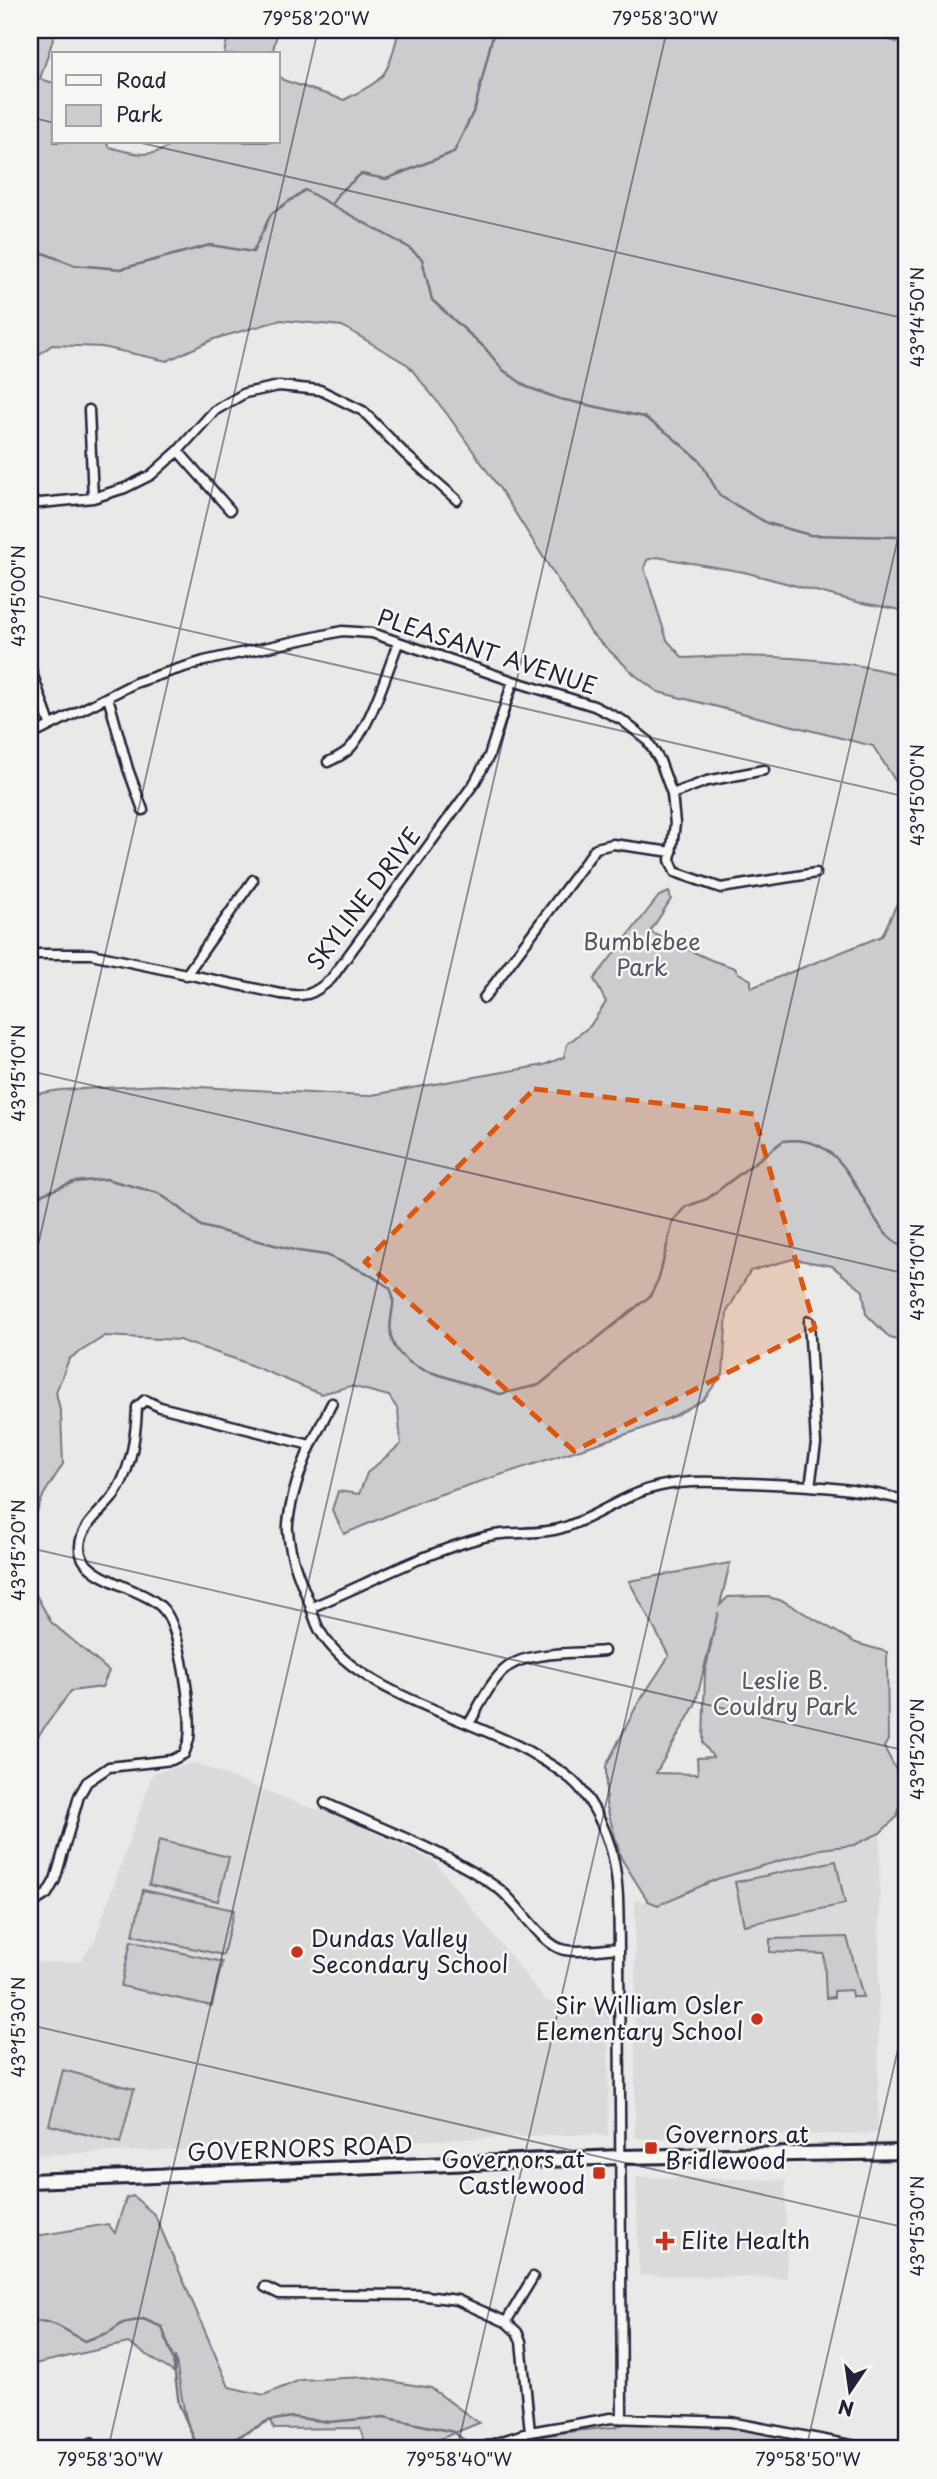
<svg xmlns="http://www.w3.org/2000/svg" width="937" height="2479" font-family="'Playpen Sans',sans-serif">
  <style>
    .built { fill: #dadada }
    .green { fill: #ccccce; stroke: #777784; stroke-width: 2; fill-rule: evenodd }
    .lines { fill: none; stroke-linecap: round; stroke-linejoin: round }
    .stream { stroke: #71717f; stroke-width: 2.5 }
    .minor-casing { stroke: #22223b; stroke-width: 13 }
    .secondary-casing { stroke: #22223b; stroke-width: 18 }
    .minor { stroke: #f6f6f2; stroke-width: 8 }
    .secondary { stroke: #f6f6f2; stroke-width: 12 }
    .marked { fill: #de560e; fill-opacity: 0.2; stroke: #de560e; stroke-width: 5; stroke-dasharray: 14 9; stroke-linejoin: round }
    .ticks { fill: none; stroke: #22223b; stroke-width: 2; stroke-opacity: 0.45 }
    .poi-dot { fill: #c8321e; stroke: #f6f6f2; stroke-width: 2.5 }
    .labels { text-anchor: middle; stroke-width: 5; stroke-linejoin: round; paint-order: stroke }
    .street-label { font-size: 23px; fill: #22223b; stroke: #f6f6f2 }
    .park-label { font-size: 23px; fill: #555567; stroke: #f6f6f2 }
    .poi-label { font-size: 23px; fill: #22223b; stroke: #f6f6f2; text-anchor: start }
    .neatline { fill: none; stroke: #22223b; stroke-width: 2.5 }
    .ticks-label { font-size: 18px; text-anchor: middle; fill: #22223b }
  </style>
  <rect width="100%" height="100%" fill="#e9e9e7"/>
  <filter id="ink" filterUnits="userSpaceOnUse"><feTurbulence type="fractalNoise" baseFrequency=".0143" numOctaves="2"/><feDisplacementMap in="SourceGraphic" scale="14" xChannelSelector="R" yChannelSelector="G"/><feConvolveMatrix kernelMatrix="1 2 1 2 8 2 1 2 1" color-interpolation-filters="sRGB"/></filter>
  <g filter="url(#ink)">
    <path class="built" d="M195,1763L305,1806L334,1813L434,1861L546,2001L609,2012L608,2137L595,2134L30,2155V1963L80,1961L94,1942L153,1773Z
      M880,1833L878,2133L643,2139L635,2137V1900L648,1901L658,1905L717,1879L821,1849L854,1845Z
      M636,2177L785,2180L787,2278L639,2275Z"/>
    <path class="green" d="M30,30H56L40,79L54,83V142H106L109,147C133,154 154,160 175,142H278V75L283,80L344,100C387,78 387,77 399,30H907V611L857,602L744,572L657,557L647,560L644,568L667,640L683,658C754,654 825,656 894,673L897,681L902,669L907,636V799L873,746L658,692L635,675L592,634L502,492L447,414L408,365L342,326L281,320L214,339L167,361L102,347L52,345L30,361Z
      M229,30H278L272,54H224Z
      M907,882V1342L890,1338L866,1314L863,1291L832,1266L793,1259L750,1271L727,1312L723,1374L703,1400L674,1416L639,1430L426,1499L344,1534L332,1510L338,1491L359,1494L367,1473L401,1444L398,1410L389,1396L351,1386L321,1394L238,1360L179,1340L105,1336L69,1359L56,1392L61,1415L63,1464L44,1494L30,1529V1095L60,1090L161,1085L366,1096L544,1065L564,1057L567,1044L590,1026L606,1002L594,979L659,896L669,892L671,899L650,932L711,960L735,968L737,972L751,980V988L882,936Z
      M730,1563L720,1605L728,1597L764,1596L783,1601L856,1643L887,1652L888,1740L884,1747L905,1787L897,1817L880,1833L854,1845L821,1849L717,1879L658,1905L648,1901L621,1858L606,1804V1766L636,1707L669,1656L629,1581ZM718,1612L705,1672L703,1743L713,1757L697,1758L698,1774L656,1773L695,1705Z
      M30,1584L51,1622L109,1671L102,1687L71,1691L30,1747Z
      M159,1840L229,1857L218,1901L149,1885Z
      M836,1861L845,1904L744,1925L735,1882Z
      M143,1890L234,1910L223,1955L133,1935Z
      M847,1937L863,1997H852L851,1990L834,1991V1997L826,1998L824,1954L770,1952V1939Z
      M131,1941L222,1962L212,2006L121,1986Z
      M63,2070L134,2089L120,2143L49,2125Z
      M133,2196L155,2215L229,2387L264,2395L300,2380L366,2377L431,2388L479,2423L415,2449H368L360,2428L274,2429L271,2420L216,2449C211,2449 205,2449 200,2446C183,2434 180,2377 175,2356V2373L128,2343L30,2365V2237L108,2224L115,2233L126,2198Z
      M669,2423L728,2427L844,2449H488C532,2436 570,2431 615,2427L621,2424Z"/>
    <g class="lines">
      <path class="stream" d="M860,30L907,45
        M332,204L338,194L361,174L386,179L454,152L475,108L494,30
        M30,248L74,265L121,269L210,245L253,252L271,214L305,190L408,247L422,259L432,300L485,348L503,370L527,387L560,399L644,417L670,435L700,461L720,496L767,523L810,535L900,537L907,541
        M30,1199L74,1182L106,1179L158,1193L179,1207L201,1226L298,1251L326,1255L367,1273L390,1288C396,1299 392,1308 391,1320C387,1345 402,1361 424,1370L500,1394L539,1385L650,1296L659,1278L673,1221L685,1207L707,1199L783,1141C845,1132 856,1198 886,1234C892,1240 901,1246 907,1251
        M30,2323C49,2316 68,2332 84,2341L108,2333L123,2323L143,2319L162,2327L173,2359L179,2404L195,2441L218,2448L267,2421L292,2417L329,2422L384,2417L454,2432L475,2449"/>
      <defs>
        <path id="minor" d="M89,410L93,498
          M178,451L230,510
          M30,504L93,498L125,488L151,475L178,451L214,411L245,393L279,386L320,390L363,411L406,455L457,500
          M30,667L50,724
          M108,697L128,769L143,810
          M30,736L135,683L165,673L204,661L342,631L372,633L513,681L594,706L622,720L647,740L660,761L672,794L675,824L670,860L675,872L721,888L816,873
          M328,762C334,759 341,756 347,751C368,733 388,670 398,643
          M672,794L707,781L764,770
          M30,954H91L281,994C305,997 312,996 331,979L475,782L489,756L513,681
          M186,975L253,880
          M484,998L596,848L613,844L672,852
          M809,1321L816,1444L810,1486
          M332,1403C314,1438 297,1471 290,1510C289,1517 287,1525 288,1531C290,1555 298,1575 307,1597C312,1608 314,1621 320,1631C358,1695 471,1717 533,1754C549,1764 572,1776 583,1792C621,1845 618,1887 619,1948L622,2419
          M312,1607C369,1583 423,1553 484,1537C509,1530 537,1536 562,1528C593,1519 619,1498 649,1489C682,1479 716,1482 749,1483C802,1485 856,1487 907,1501
          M469,1724C480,1705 491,1679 509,1666C531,1651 577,1654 604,1651
          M325,1803C380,1828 450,1853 499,1889C519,1904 542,1946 565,1950C582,1953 603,1949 619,1948
          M30,1905L47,1894L55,1880L79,1796L87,1782L109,1767L172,1760L184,1754C186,1749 188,1744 189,1739C193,1714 180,1628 164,1610C145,1586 78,1581 80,1546C81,1526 101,1512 112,1498C130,1474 136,1437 137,1407L145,1400L160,1407L310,1445
          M265,2287L279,2294L418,2295L457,2300L506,2322L517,2332L521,2341L530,2432
          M506,2322L533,2277
          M88,2449L91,2443
          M478,2449L530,2432L611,2418L730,2422L872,2449"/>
        <path id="secondary" d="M30,2181L620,2157L907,2152"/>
      </defs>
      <use href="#minor" class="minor-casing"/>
      <use href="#secondary" class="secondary-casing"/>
      <use href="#minor" class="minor"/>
      <use href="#secondary" class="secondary"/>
    </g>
  </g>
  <path class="marked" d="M534,1089L754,1114L815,1328L574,1451L365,1262Z"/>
  <path class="ticks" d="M30,117L54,123M137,142L907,319M30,594L907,797M30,1071L907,1274M30,1280L318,30M30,1548L907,1751M30,2025L907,2228M108,2449L667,30M457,2449L907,499M806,2449L907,2010"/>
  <g class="poi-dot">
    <circle cx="297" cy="1952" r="7"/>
    <circle cx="757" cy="2019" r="7"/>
    <rect x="644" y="2141" width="14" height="14" rx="3.5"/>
    <rect x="592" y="2166" width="14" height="14" rx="3.5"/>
    <path d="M661.5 2230.5h7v7h7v7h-7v7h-7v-7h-7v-7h7z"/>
  </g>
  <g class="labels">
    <g class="street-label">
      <text transform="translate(487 652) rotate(18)" y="8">PLEASANT AVENUE</text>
      <text transform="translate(364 899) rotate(-53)" y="8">SKYLINE DRIVE</text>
      <text transform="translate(300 2149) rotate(-2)" y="8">GOVERNORS ROAD</text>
    </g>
    <g class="park-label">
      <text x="642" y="950">Bumblebee<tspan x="642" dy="26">Park</tspan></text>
      <text x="785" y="1689">Leslie B.<tspan x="785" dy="26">Couldry Park</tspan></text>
    </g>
    <g class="poi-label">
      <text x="311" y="1947">Dundas Valley<tspan x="311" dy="26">Secondary School</tspan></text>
      <text x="743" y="2014" text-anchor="end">Sir William Osler<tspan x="743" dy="26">Elementary School</tspan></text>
      <text x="665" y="2143">Governors at<tspan x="665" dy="26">Bridlewood</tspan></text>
      <text x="585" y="2168" text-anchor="end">Governors at<tspan x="585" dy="26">Castlewood</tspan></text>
      <text x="681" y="2249">Elite Health</text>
    </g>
  </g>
  <rect width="937" height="2479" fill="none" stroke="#f6f6f2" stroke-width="77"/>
  <rect x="52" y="52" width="228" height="91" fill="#f6f6f2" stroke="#a1a1a9" stroke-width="2"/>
  <rect x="66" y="75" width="35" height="10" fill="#f6f6f2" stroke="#a1a1a9" stroke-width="2"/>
  <text x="116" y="88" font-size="21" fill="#22223b">Road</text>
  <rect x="66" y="105" width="35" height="21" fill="#ccccce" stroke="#a1a1a9" stroke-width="2"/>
  <text x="116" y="122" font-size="21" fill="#22223b">Park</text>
  <g transform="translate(850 2391) rotate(193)" stroke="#f6f6f2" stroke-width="5" paint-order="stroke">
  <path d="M0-5L12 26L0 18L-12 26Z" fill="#22223b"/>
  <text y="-10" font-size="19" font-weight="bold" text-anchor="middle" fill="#22223b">N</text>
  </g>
  <rect x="38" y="38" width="860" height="2402" class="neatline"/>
  <g class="ticks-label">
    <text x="316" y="25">79°58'20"W</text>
    <text x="665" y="25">79°58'30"W</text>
    <text transform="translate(918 317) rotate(-90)" y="6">43°14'50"N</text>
    <text transform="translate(19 596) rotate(-90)" y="6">43°15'00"N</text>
    <text transform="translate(918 795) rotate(-90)" y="6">43°15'00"N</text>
    <text transform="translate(19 1073) rotate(-90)" y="6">43°15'10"N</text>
    <text transform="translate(918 1272) rotate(-90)" y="6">43°15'10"N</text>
    <text transform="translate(19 1550) rotate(-90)" y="6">43°15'20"N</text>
    <text transform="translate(918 1749) rotate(-90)" y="6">43°15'20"N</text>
    <text transform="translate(19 2027) rotate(-90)" y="6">43°15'30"N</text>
    <text transform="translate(918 2226) rotate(-90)" y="6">43°15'30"N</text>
    <text x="110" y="2466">79°58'30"W</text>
    <text x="459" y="2466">79°58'40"W</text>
    <text x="808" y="2466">79°58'50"W</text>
  </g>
</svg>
